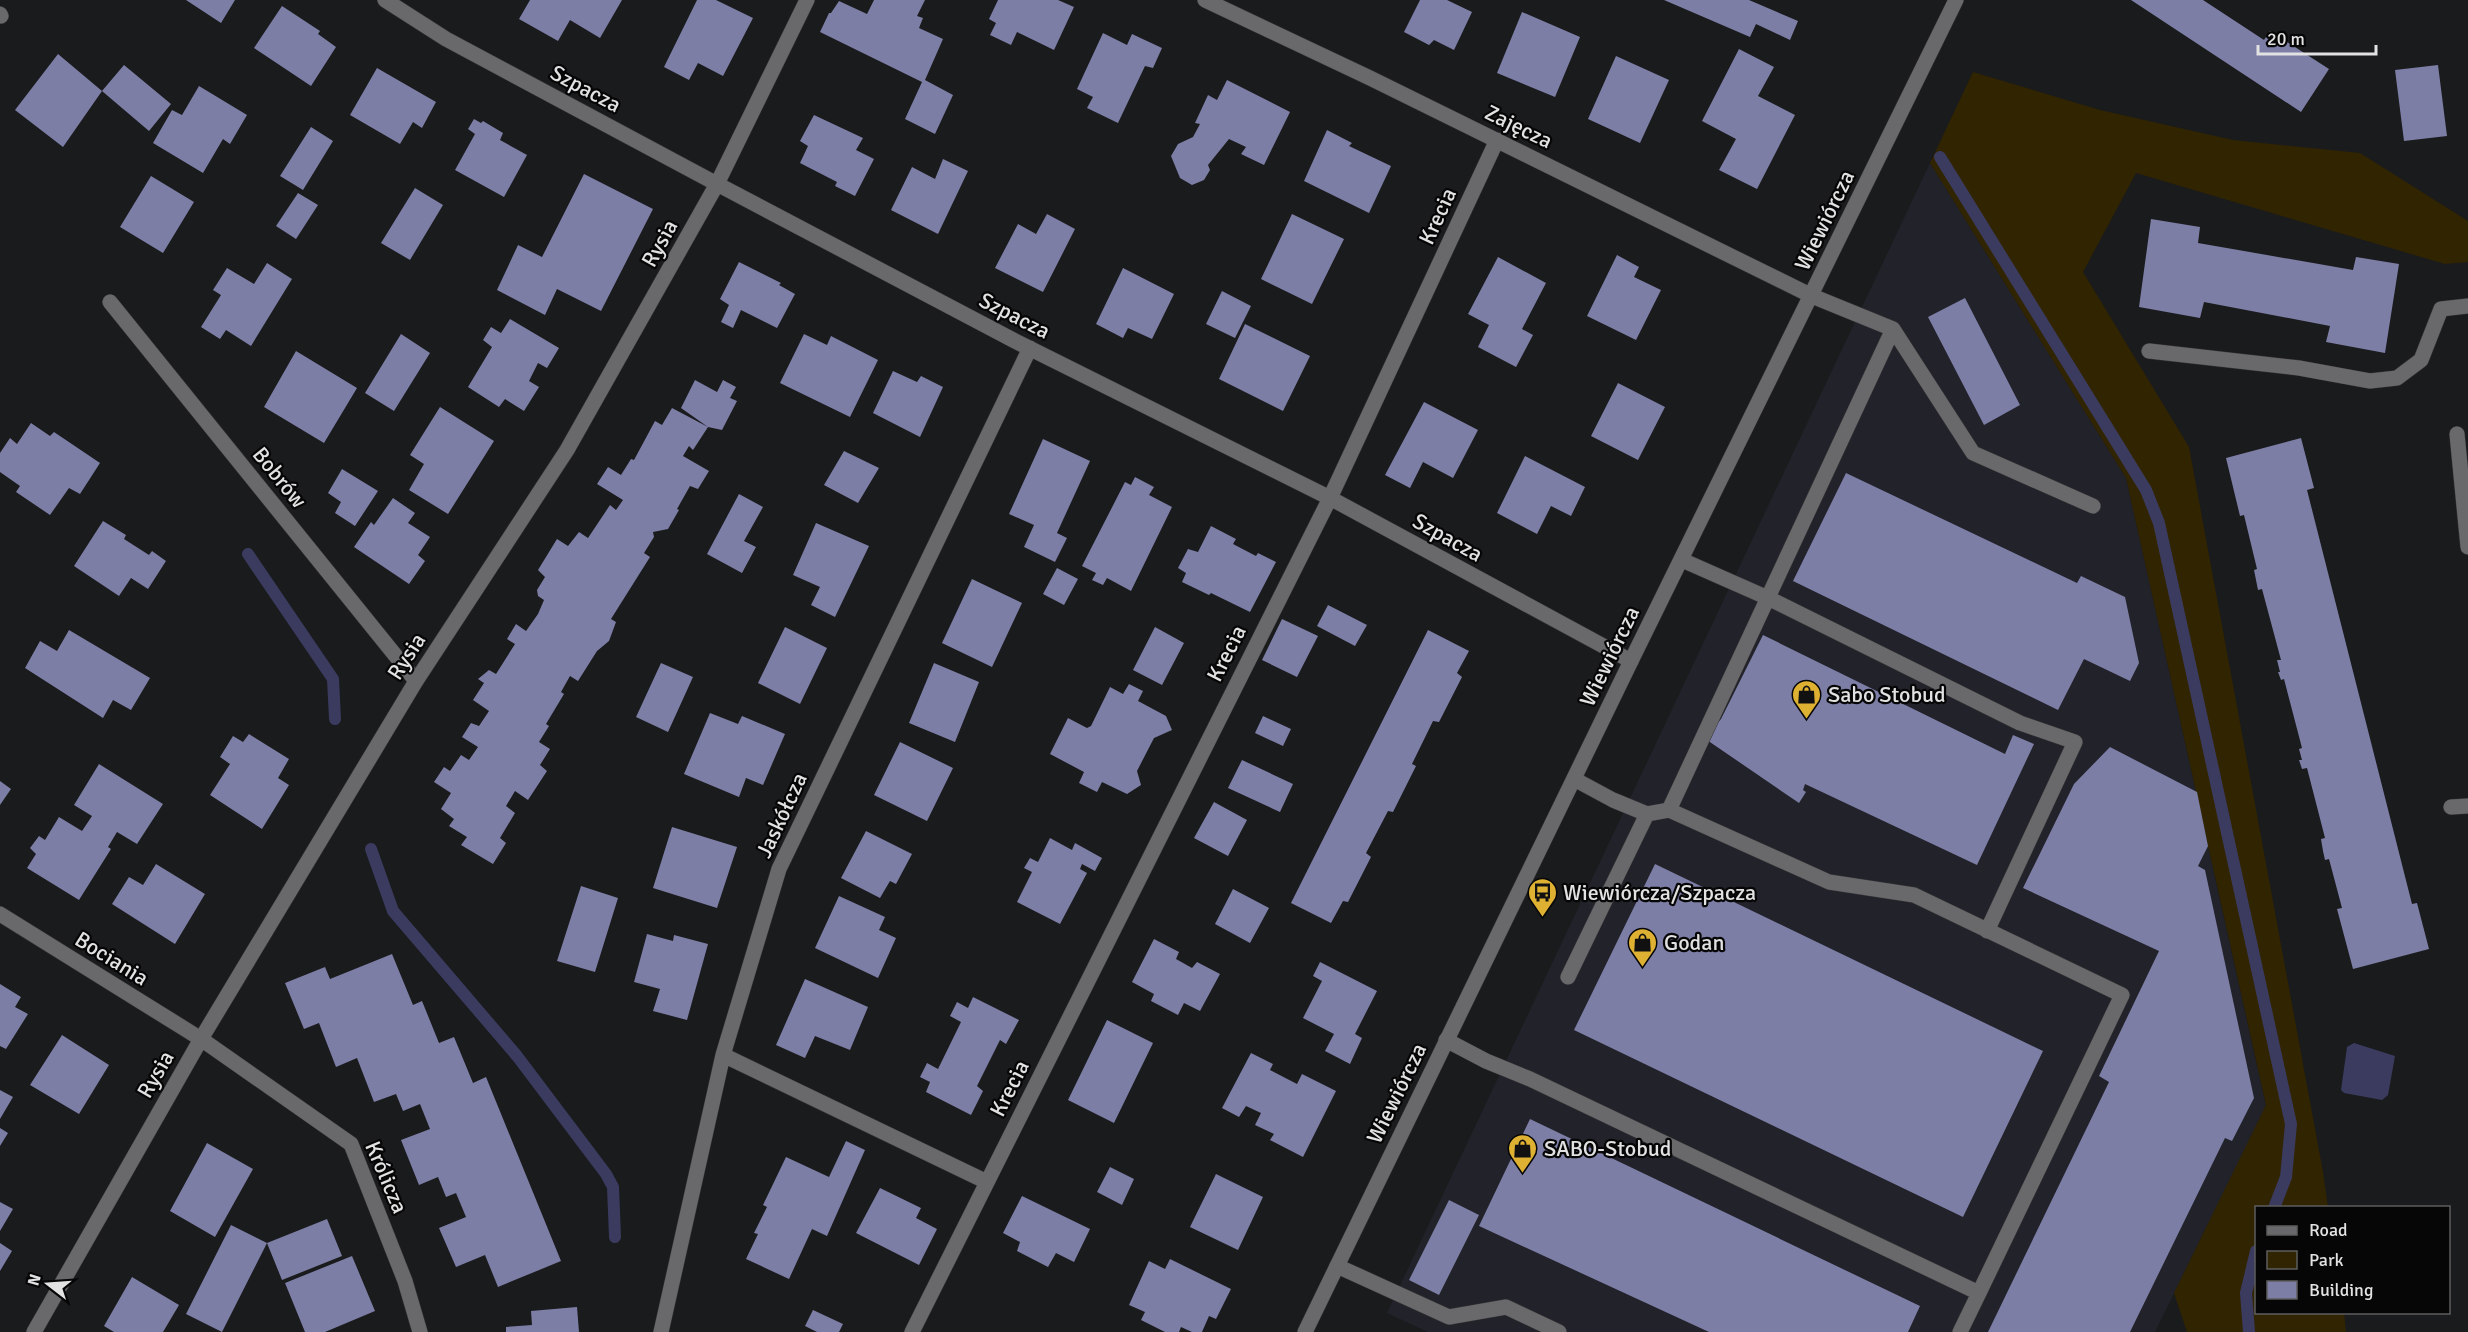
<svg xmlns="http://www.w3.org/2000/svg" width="2468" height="1332" font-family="Signika,sans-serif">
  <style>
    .built { fill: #22222a }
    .green { fill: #312400 }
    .water { fill: #3b3b5f }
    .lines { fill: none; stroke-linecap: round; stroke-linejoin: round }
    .stream { stroke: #3b3b5f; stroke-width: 12 }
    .building { fill: #7d7ea6 }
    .service-casing { stroke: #363637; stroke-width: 16 }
    .minor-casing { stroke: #363637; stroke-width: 16 }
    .tertiary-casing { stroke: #363637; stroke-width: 16 }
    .service { stroke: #69696c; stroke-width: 15 }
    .minor { stroke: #69696c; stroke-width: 15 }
    .tertiary { stroke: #69696c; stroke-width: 15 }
    .labels { text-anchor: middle; stroke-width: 4.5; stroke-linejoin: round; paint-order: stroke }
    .street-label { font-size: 22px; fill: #e2e2e3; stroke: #060607 }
    .poi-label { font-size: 22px; fill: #e2e2e3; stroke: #060607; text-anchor: start }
  </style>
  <rect width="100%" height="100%" fill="#1a1b1d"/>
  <path class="built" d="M1930,163L2126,478L2266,1106L2155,1332H1428L1387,1313Z"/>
  <path class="green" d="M1973,72L2100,110L2233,140L2360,153L2468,221V262L2445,264L2136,173L2083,272L2189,447L2323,1172L2328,1207L2256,1208V1312L2344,1313L2346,1332H2187L2174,1293L2266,1105L2126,478L1930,163Z"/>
  <path class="water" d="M2354,1043L2395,1056L2388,1095L2382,1100L2344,1093L2341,1090L2347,1047Z"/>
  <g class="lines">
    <path class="stream" d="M1940,157L2146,490L2159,523L2291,1124L2286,1177L2274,1208
      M248,554L333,679L335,719
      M371,849L393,911L517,1056L606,1174L613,1187L615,1237
      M2249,1332L2246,1293L2256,1251"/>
  </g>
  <path class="building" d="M186,0H235L221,23Z
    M530,0H622L600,38L570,20L558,41L519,19Z
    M697,0H716L753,18L723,76L698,63L689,80L664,67Z
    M874,0H925L917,16L923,18L919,28L943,39L925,80L953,95L935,134L905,119L922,82L820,32L829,13H831L839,1L867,14Z
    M998,0H1058L1074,7L1054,50L1017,32L1011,45L990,35L996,23L989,19Z
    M1420,0H1447L1472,12L1454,50L1434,40L1429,45L1404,32Z
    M1664,0H1749L1798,21L1790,40L1756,24L1750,37Z
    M2131,0H2203L2264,40L2270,31L2329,69L2301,112Z
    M282,6L320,31L318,34L336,47L311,86L254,48Z
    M1522,12L1580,37L1555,97L1497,73Z
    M1103,33L1127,45L1132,34L1162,48L1153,68L1145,66L1118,123L1087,108L1093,97L1077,89Z
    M1739,49L1774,67L1758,96L1795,115L1757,189L1719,170L1736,139L1702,121Z
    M58,54L102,91L63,147L15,110Z
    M1616,56L1669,80L1640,143L1588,119Z
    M124,65L171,104L149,131L102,91Z
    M2438,65L2447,136L2404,141L2395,70Z
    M377,68L436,102L422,128L413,122L400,144L350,115Z
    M1227,80L1290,112L1264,165L1241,154L1246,147L1229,139L1208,165L1210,170L1204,180L1192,185L1180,178L1171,156L1178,144L1193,137L1200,124L1195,123L1208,95L1217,100Z
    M199,86L247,115L230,144L223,139L203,173L153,143L172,110L182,115Z
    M814,115L863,138L856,150L874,159L855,196L835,186L837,182L800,163L808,146L800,141Z
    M474,119L481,123L483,121L503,133L500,140L527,155L504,197L455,170L475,134L468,129Z
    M311,127L333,141L303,190L280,176Z
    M1327,130L1352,143L1349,146L1391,166L1369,213L1304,181Z
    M943,159L968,171L938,234L891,210L912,167L935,179Z
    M584,174L653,209L601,311L557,289L545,315L497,290L518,245L542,257Z
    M151,176L194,202L163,253L120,227Z
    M415,188L443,205L410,260L381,243Z
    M298,193L318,205L296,239L276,226Z
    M1047,214L1075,229L1043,292L995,268L1018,224L1036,234Z
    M1292,214L1344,239L1312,304L1261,279Z
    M2151,219L2200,227L2198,243L2353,270L2356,257L2399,264L2385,353L2326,342L2330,326L2204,302L2200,318L2139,307Z
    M1617,255L1639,267L1634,277L1661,290L1636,340L1587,316Z
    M1498,257L1546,283L1522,329L1533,335L1516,367L1478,347L1489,325L1468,314Z
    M739,262L781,283L779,285L795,294L777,328L741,310L733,328L721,322L729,305L720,299Z
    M267,263L292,279L251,346L226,330L220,339L201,327L221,295L213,290L227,268L254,284Z
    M1123,268L1174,294L1152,339L1128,328L1123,338L1096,324Z
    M1222,291L1251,306L1235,338L1206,324Z
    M1965,298L2020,405L1984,425L1928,317Z
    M510,319L559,348L547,368L538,363L529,381L539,387L524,411L505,399L499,407L468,387L492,347L483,340L491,327L501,333Z
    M1245,324L1310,356L1283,411L1219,379Z
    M401,334L430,353L394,411L365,393Z
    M804,334L827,345L831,336L878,360L850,417L780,383Z
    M296,351L357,388L324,443L264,407Z
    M893,371L917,382L921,376L943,387L920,437L873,413Z
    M695,380L717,392L723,380L736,387L730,398L737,401L722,430L708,427L693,450L689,446L683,456L709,471L698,489L690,486L677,509L679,510L668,529L653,532L654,537L644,553L650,557L611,619L616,622L609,641L597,651L578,681L570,676L561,692L564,694L546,724L549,726L539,742L550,749L540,765L547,771L528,800L515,791L506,806L515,813L500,838L506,843L493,864L461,845L467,837L449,826L454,819L441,809L451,793L434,782L444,767L450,771L461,755L469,760L478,747L462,737L471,723L479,726L489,711L473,700L484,683L478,679L489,670L496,674L515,644L507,639L516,624L526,631L538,614L544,600L538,596L537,590L545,577L538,570L557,539L568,546L579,532L588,538L610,505L616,510L623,500L597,484L608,467L621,475L631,459L634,460L655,421L662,425L672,408L708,427L681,408Z
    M1618,383L1665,407L1638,460L1591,436Z
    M1424,402L1478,430L1453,478L1423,462L1410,488L1385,475Z
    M440,407L494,441L448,514L409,490L424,464L410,455Z
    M31,423L50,436L54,432L100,463L80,494L69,488L50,515L16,492L20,486L0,472V453L10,438L17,444Z
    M2301,438L2314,488L2307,490L2412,904L2417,903L2429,949L2353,969L2337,909L2342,908L2329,859L2325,860L2323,851L2321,839L2325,838L2307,768L2302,769L2299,760H2302L2299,749L2302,748L2284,679L2281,680L2278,672H2280L2277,660H2281L2262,589L2258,590L2254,570L2257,569L2244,515L2240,516L2226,458Z
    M1043,439L1090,461L1057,533L1067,538L1055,562L1024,547L1034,525L1009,514Z
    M844,451L879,468L858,503L824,485Z
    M1525,456L1585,487L1571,516L1551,506L1537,534L1497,513Z
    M342,469L378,491L355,526L335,513L341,502L328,493Z
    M1846,473L2077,583L2081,576L2125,597L2139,663L2130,681L2084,659L2058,710L1793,581Z
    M1135,477L1154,487L1149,495L1172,507L1131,591L1107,578L1103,585L1092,580L1096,573L1082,566L1125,482L1131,485Z
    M739,494L763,507L744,541L756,547L742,573L707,554Z
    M393,498L415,513L408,523L430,537L418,555L425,561L409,584L354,547L371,522L374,525Z
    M103,521L126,535L124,539L149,555L152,551L166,561L148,589L131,578L119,596L74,566Z
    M816,523L869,546L835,617L811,605L820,587L793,575Z
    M1211,526L1236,539L1233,544L1256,556L1258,553L1276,562L1250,612L1211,593L1209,595L1182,582L1186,573L1178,568L1188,549L1198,552Z
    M1057,568L1078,579L1064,605L1043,594Z
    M972,579L1022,603L992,667L942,643Z
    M1328,605L1367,625L1355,646L1317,626Z
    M1282,619L1318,636L1297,677L1262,660Z
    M785,627L827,648L800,704L758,683Z
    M1155,627L1184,643L1162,685L1133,670Z
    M69,630L150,678L131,710L113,700L103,718L25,668L40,641L57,651Z
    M1428,630L1469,651L1457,673L1462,677L1439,722L1433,721L1412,764L1416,766L1393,812L1388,811L1366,853L1371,857L1348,902L1343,901L1331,923L1291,903Z
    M1763,635L2005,754L2013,735L2034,744L1977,865L1805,784L1803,790L1806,792L1799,803L1704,738L1721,719Z
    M661,663L693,677L668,732L636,717Z
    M934,663L979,682L955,742L909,723Z
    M1129,684L1143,691L1138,701L1166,716L1172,730L1154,738L1137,771L1141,785L1127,794L1102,782L1097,792L1079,783L1084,772L1050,754L1068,718L1087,728L1091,726L1110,687L1123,694Z
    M710,713L738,724L742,716L785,734L763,785L746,778L739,797L684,774Z
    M1263,716L1291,729L1283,746L1255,733Z
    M249,734L289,759L278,778L289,785L262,829L210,795L230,764L220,757L233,736L243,742Z
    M900,742L953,768L927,821L874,795Z
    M2110,747L2197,792L2208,846L2198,866L2205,870L2254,1098L2232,1141L2225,1138L2130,1332H1988L2109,1082L2099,1076L2159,951L2023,888L2074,784Z
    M1242,760L1293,784L1280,812L1228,788Z
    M99,764L163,804L137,844L117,832L108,847L111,849L79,900L27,868L36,854L30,848L39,836L45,840L59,817L82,831L92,816L74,805Z
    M0,781L11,789L0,805Z
    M1214,802L1247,820L1228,856L1194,838Z
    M672,827L737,847L717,908L653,888Z
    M866,831L912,854L896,884L890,881L880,898L841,878Z
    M1050,838L1072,850L1075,843L1102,858L1095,871L1082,864L1080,869L1087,873L1060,924L1017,902L1032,872L1024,868L1030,858L1038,862Z
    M156,864L205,894L175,944L112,904L129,877L143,885Z
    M1655,864L2043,1051L1963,1217L1574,1030Z
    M581,886L618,898L595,972L557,961Z
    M1233,889L1269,908L1250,943L1215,924Z
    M839,896L885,917L879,930L896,938L878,978L815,948Z
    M647,934L673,941L674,935L708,944L687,1020L653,1011L660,989L634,982Z
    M1154,939L1179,952L1176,959L1192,968L1197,962L1220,974L1200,1011L1184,1003L1178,1015L1151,1001L1154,994L1132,982Z
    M392,954L413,1005L422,1001L439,1043L454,1037L473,1083L486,1077L561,1261L498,1287L485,1255L456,1267L439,1228L466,1217L456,1193L446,1197L438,1177L419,1185L401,1140L430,1129L420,1104L403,1111L396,1094L374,1102L357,1058L336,1067L319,1023L304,1029L285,983L325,967L330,979Z
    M1320,962L1377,991L1355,1034L1362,1038L1350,1064L1325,1051L1334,1034L1303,1018L1322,981L1313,976Z
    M805,979L868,1007L850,1050L815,1036L805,1058L776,1045Z
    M0,984L21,997L15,1007L28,1014L6,1049L0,1046Z
    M973,997L1019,1020L1006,1044L1000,1040L977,1086L983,1091L971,1115L926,1092L930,1082L920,1077L927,1063L938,1069L961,1022L950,1016L957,1002L968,1008Z
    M1107,1020L1153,1043L1114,1123L1068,1100Z
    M62,1035L109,1065L79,1114L30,1085Z
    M1251,1053L1273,1064L1270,1070L1297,1084L1302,1074L1336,1091L1303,1157L1270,1140L1274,1134L1255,1125L1261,1113L1246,1106L1239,1117L1222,1108Z
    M0,1090L13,1097L0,1119Z
    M1530,1119L1920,1306L1908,1332H1709L1479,1226Z
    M0,1128L8,1133L0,1146Z
    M846,1141L865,1150L827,1236L812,1229L789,1279L746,1259L758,1234L754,1233L767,1207L763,1205L786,1157L829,1177Z
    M207,1143L253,1169L215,1237L170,1211Z
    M1110,1167L1134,1179L1122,1205L1097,1192Z
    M1216,1174L1263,1197L1238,1250L1190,1227Z
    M880,1188L921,1208L916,1218L937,1229L919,1265L856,1233Z
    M1022,1196L1090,1229L1074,1262L1056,1253L1048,1267L1017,1251L1020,1242L1003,1233Z
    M1449,1200L1479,1215L1439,1295L1409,1280Z
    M0,1202L13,1209L0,1231Z
    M327,1219L342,1256L282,1280L267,1243L222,1332L186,1314L231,1225L267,1243Z
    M0,1243L12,1251L0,1271Z
    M352,1256L375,1311L325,1332H305L285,1283Z
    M1170,1259L1231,1289L1216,1319L1209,1316L1202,1332H1192L1181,1327L1179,1332H1165L1141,1320L1145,1312L1129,1305L1149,1261L1165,1269Z
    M132,1277L179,1305L163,1332H114L104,1326Z
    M577,1307L579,1332H506V1327L532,1325L531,1311Z
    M813,1310L843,1324L839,1332H817L805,1326Z"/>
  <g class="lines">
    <defs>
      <path id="service" d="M1812,296L1893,329L1973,453L2093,506
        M1682,560L1768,598L2020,723L2075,742L1987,931
        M1669,810L1893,329
        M1647,814L1669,810L1829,882L1914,895L2122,995L1979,1293
        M1568,977L1647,814L1613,800L1574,779
        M1446,1040L1486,1061L1530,1079L1979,1293L1960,1332
        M1337,1266L1449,1317L1506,1307L1559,1332"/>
      <path id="minor" d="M385,0L446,39L717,184L1015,341L1330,498L1631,661
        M1205,0L1370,78L1812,296
        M0,14L1,16
        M110,302L416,681
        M2149,351L2299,368L2370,381L2397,378L2421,360L2441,309L2468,306
        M2457,434L2468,547
        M2451,807L2468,806
        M0,914L201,1039L351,1144L405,1281L420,1332
        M723,1055L987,1182
        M34,1332L201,1039L416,681L567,450L717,184L807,0
        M661,1332L723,1055L779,869L1030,348
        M912,1332L1330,498L1497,140"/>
      <path id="tertiary" d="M1305,1332L1631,661L1956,0"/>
    </defs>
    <use href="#service" class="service-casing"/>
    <use href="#minor" class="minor-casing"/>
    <use href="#tertiary" class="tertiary-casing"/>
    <use href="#service" class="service"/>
    <use href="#minor" class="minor"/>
    <use href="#tertiary" class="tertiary"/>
  </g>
  <defs>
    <symbol id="shop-pin" viewBox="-11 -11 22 30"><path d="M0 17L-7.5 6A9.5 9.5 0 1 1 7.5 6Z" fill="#deb133" stroke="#060607"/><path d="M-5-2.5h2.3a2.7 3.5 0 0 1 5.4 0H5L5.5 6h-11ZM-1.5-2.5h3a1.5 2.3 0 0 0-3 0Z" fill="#111"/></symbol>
    <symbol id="bus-pin" viewBox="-11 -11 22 30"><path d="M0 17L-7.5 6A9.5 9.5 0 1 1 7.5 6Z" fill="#deb133" stroke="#060607"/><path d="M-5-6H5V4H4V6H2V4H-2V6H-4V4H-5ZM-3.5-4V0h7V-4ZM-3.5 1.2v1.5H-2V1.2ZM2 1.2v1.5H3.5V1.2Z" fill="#111"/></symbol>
  </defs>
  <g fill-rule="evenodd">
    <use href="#shop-pin" x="1790" y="678" width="33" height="45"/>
    <use href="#bus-pin" x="1526" y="876" width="33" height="45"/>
    <use href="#shop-pin" x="1626" y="926" width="33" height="45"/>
    <use href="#shop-pin" x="1506" y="1132" width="33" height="45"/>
  </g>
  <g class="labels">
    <g class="street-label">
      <text transform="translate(586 88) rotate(28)" y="8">Szpacza</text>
      <text transform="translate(1519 126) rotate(26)" y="8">Zajęcza</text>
      <text transform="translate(1437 216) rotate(-65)" y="8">Krecia</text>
      <text transform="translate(1824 220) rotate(-64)" y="8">Wiewiórcza</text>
      <text transform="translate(659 243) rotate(-61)" y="8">Rysia</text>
      <text transform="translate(1015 315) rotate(27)" y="8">Szpacza</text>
      <text transform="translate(280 477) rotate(51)" y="8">Bobrów</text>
      <text transform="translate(1448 537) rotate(29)" y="8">Szpacza</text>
      <text transform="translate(1226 653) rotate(-63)" y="8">Krecia</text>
      <text transform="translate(406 656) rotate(-57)" y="8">Rysia</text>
      <text transform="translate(1609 656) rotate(-64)" y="8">Wiewiórcza</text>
      <text transform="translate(781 815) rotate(-65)" y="8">Jaskółcza</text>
      <text transform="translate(112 958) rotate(32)" y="8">Bociania</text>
      <text transform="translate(155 1074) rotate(-60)" y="8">Rysia</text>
      <text transform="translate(1009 1088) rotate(-63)" y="8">Krecia</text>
      <text transform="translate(1396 1093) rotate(-64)" y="8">Wiewiórcza</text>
      <text transform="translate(387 1177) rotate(67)" y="8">Królicza</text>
    </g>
    <g class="poi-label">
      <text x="1828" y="702">Sabo Stobud</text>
      <text x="1563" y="900">Wiewiórcza/Szpacza</text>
      <text x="1664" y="950">Godan</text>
      <text x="1544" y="1156">SABO-Stobud</text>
    </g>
  </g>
  <rect x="2255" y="1206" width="195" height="108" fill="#060607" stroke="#5e5e5f" stroke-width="1.5"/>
  <rect x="2267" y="1226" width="30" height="9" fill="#69696c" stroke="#5e5e5f" stroke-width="1.5"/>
  <text x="2309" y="1236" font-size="18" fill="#e2e2e3">Road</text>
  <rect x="2267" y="1251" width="30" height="18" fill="#312400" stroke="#5e5e5f" stroke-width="1.5"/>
  <text x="2309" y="1266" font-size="18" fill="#e2e2e3">Park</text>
  <rect x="2267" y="1281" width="30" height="18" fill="#7d7ea6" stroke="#5e5e5f" stroke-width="1.5"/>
  <text x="2309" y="1296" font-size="18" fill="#e2e2e3">Building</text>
  <g transform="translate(48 1284) rotate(287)" stroke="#060607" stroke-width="4.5" paint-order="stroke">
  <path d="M0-4.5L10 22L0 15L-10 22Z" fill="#e2e2e3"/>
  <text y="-9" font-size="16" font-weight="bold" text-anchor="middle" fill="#e2e2e3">N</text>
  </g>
  <path d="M2258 45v9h118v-9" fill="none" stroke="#e2e2e3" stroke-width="3"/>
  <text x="2267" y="45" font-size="18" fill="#e2e2e3" stroke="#060607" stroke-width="4.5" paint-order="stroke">20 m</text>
</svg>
